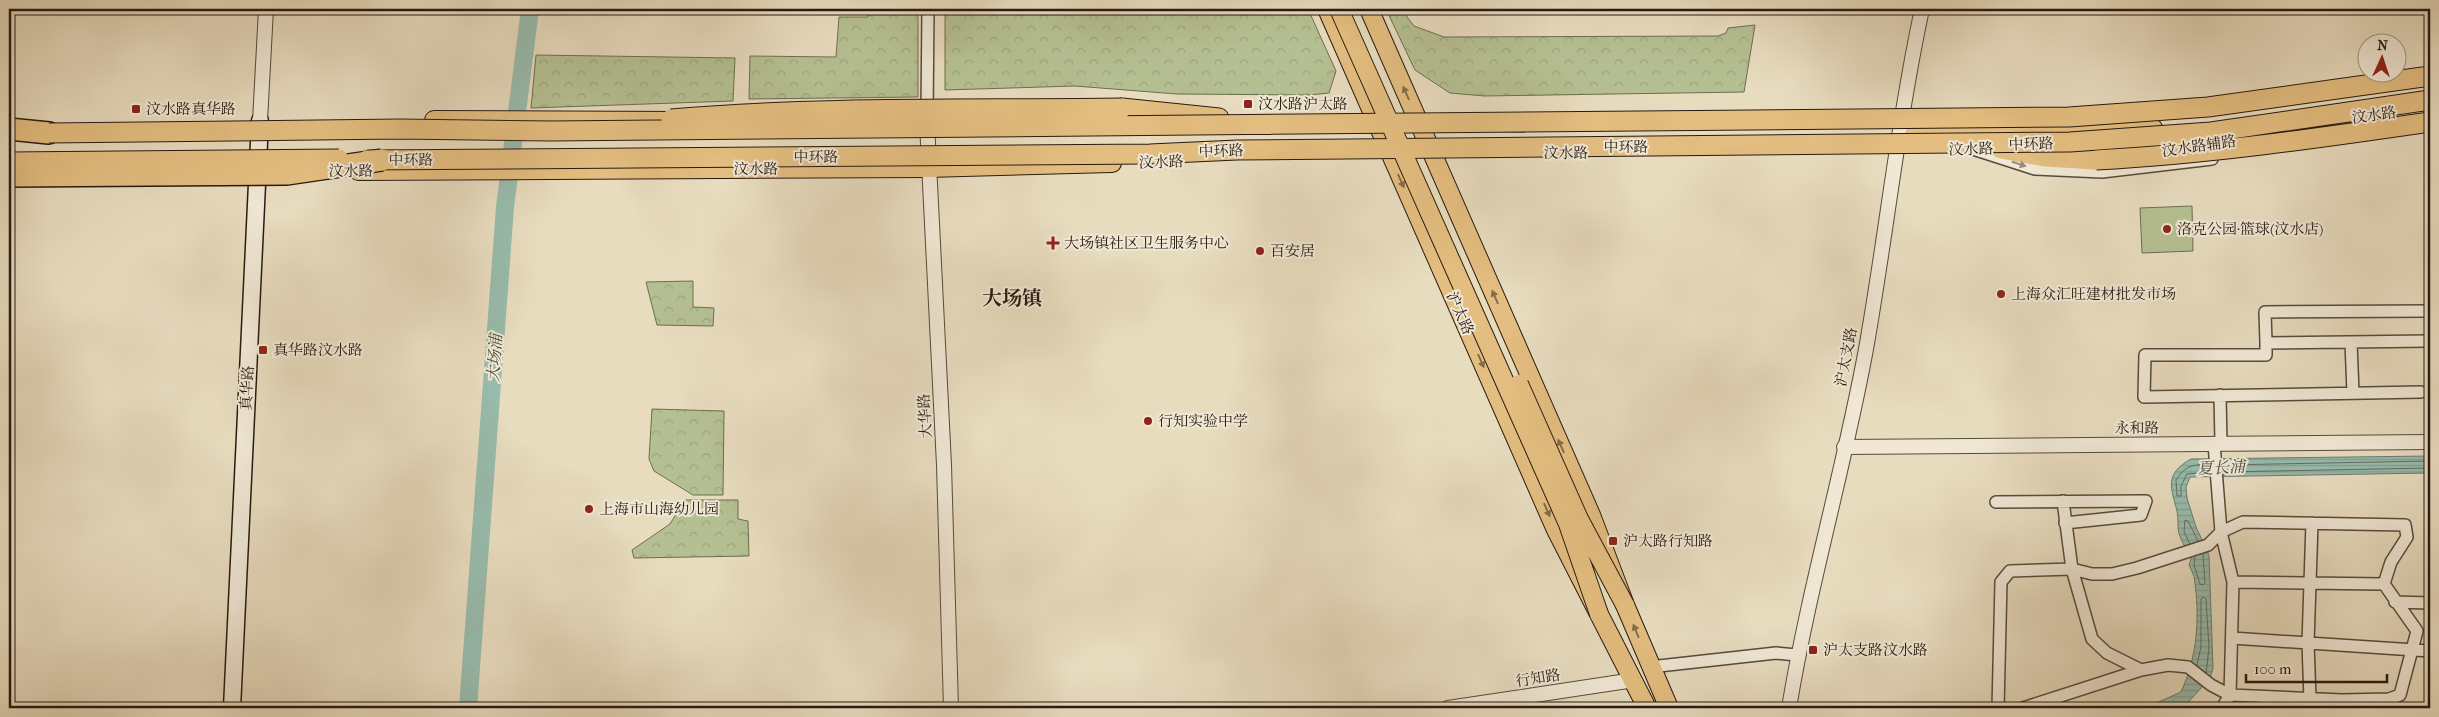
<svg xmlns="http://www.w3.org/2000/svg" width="2439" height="717" font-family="'IM FELL French Canon','Noto Serif SC',serif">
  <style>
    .forest { fill: url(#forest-crowns); stroke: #6e6d51 }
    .pitch { fill: #b5c092; stroke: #6e6d51 }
    .water { fill: url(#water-rules); stroke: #6b7b6e }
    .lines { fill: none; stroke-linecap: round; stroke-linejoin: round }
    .shore { stroke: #606b5e; stroke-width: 1 }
    .river { stroke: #98bcad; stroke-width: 18 }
    .minor-casing { stroke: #574a3c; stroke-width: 14 }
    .tertiary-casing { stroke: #574a3c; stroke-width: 16 }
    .secondary-casing { stroke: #271a10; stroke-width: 19 }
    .primary-casing { stroke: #271a10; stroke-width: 20 }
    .trunk-casing { stroke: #271a10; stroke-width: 21 }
    .motorway-casing { stroke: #271a10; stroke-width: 24 }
    .minor { stroke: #f0e8d5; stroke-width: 11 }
    .tertiary { stroke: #f0e8d5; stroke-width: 14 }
    .secondary { stroke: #f0e8d5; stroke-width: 16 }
    .primary { stroke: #e4be80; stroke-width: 18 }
    .trunk { stroke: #e4be80; stroke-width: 19 }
    .motorway { stroke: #e4be80; stroke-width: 21 }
    .primary-bridge-casing { stroke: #271a10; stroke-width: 20; stroke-linecap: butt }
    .trunk-bridge-casing { stroke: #271a10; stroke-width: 21; stroke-linecap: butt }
    .motorway-bridge-casing { stroke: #271a10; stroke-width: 24; stroke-linecap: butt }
    .primary-bridge { stroke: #e4be80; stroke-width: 18 }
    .trunk-bridge { stroke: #e4be80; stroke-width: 19 }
    .motorway-bridge { stroke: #e4be80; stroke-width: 21 }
    .oneway { fill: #866c48 }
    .oneway2 { fill: #968b7c }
    .poi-dot { fill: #8f2418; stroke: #f0e8d5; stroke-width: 2 }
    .labels { text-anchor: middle; stroke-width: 4; stroke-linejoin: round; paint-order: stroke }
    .poi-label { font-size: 15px; fill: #271a10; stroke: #f0e8d5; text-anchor: start }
    .street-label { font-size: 15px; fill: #271a10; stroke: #f0e8d5 }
    .water-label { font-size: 16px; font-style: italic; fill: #494b3f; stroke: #f0e8d5 }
    .district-label { font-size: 20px; font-weight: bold; fill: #271a10; stroke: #f0e8d5 }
  </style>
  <defs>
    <pattern id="forest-crowns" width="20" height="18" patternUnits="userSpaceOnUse" patternTransform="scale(1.25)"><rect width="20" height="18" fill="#b5c092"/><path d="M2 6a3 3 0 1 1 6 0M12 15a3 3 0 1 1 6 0" fill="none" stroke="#9ca47d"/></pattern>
    <pattern id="water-rules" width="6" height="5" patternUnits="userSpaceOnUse" patternTransform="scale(1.25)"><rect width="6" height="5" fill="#98bcad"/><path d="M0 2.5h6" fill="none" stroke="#83a194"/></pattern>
  </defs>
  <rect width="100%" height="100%" fill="#e8dcbf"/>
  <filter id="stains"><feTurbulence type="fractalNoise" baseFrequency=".004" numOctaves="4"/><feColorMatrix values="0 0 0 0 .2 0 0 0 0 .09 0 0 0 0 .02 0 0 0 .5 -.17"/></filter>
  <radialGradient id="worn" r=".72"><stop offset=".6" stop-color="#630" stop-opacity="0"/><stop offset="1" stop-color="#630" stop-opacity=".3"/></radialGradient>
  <path class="forest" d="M868,9H918V97L749,99L750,56L836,57L839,17H868Z
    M1069,9H1308L1336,71L1329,93L1310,95L1177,94L1075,86L945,90V14H1043Z
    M1386,9H1401L1414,26L1444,37L1718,36L1726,33L1728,28L1755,25L1744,92L1484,96L1450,93L1415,70Z
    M536,55L735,58L733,101L531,108Z
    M693,281V307L714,308L713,326L657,325L646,282Z
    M652,409L724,411L723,495H693L654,471L649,459Z
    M685,500H738V519L748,521L749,556L634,558L632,550L670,524Z"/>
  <path class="pitch" d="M2192,206L2193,251L2142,253L2140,208Z"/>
  <path class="water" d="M2430,456V473L2190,477L2186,487L2187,498L2196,527L2209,555L2213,668L2210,678L2183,708H2145L2181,692C2198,655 2200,616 2194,576L2189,565L2191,559C2188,551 2182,543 2179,534C2177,527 2179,519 2177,511C2171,487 2164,474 2191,459Z"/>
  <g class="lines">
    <path class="shore" d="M2209,465C2192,464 2185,466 2176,480L2177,496H2181V486L2187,474L2209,472
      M2223,465L2430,461
      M2223,472L2430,468
      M2190,544L2184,532L2185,520L2188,521L2198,541
      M2195,556L2194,565L2200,584L2203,585L2205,583L2203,554
      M2197,665L2201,647V599L2204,597L2206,599L2209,648L2206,673"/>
    <path class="river" d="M468,708L505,207L530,9"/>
    <defs>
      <path id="minor" d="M927,114L928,9
        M1973,149L2035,169L2102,172L2212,159
        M2351,342L2353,393
        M2266,343L2265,312L2430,311
        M2421,392L2144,397L2145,355H2266V343L2430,341
        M2220,395L2221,444
        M2214,444L2221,532L2233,582L2230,695L2222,708
        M1996,502L2146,501L2141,515L2065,523
        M2243,522L2405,525L2407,537L2391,562L2384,584L2417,631L2400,695L2389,699L2342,700L2230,695L2211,685L2188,667L2168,665L2141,670L2107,653L2092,639L2072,569L2092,574H2112L2137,568L2208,545L2221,532Z
        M2233,582L2384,584
        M2395,602L2430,603
        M2232,638L2430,651
        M1650,667L1776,653L1797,655
        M2310,699L2308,643L2312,523
        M1998,708L2001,582L2010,571L2072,569L2063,501
        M2023,708L2141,670"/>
      <path id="tertiary" d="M260,121L266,9
        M927,123L944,465L951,708
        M1844,447L2430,442
        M1448,708L1634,680
        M1789,708C1809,587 1844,469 1866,349C1886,236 1898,121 1922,9"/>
      <path id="secondary" d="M232,708L260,121"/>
      <path id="primary" d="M1327,9L1556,530L1647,708
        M1369,9L1591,515L1625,605L1669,708
        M434,120L676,121
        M1914,135L2153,128
        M358,171L928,168L1112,163"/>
      <path id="trunk" d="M1122,108L1219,118
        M2001,149L2045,157L2096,160"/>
      <path id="motorway" d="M9,129L49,133"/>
    </defs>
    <use href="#minor" class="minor-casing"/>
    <use href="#tertiary" class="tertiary-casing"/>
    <use href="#secondary" class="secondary-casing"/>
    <use href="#primary" class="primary-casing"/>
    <use href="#trunk" class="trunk-casing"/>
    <use href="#motorway" class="motorway-casing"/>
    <use href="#minor" class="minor"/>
    <use href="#tertiary" class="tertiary"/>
    <use href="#secondary" class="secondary"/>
    <use href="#primary" class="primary"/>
    <use href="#trunk" class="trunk"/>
    <use href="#motorway" class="motorway"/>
    <defs>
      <path id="primary-bridge" d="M1339,9L1568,524L1599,614
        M1519,384L1579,519L1625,605"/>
      <path id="trunk-bridge" d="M671,119C820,106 971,110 1122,108
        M49,133L400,129L551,131L2069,117L2208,107L2430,76
        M367,160L1150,154L1237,150L2070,142L2211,132L2430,100
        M2096,160C2208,154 2319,138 2430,122
        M9,162L339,159"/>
      <path id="motorway-bridge" d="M9,176L287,174L382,160"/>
    </defs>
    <use href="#primary-bridge" class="primary-bridge-casing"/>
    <use href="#trunk-bridge" class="trunk-bridge-casing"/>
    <use href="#motorway-bridge" class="motorway-bridge-casing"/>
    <use href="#primary-bridge" class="primary-bridge"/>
    <use href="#trunk-bridge" class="trunk-bridge"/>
    <use href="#motorway-bridge" class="motorway-bridge"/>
  </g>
  <defs><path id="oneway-solid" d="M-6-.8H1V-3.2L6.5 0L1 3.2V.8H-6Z" transform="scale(1.25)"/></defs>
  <g class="oneway">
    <use href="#oneway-solid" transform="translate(1406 93) rotate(-114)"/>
    <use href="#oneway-solid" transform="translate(1401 181) rotate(66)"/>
    <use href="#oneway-solid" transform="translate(1495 297) rotate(-114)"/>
    <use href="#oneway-solid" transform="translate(1481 361) rotate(66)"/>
    <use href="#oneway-solid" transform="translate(1561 446) rotate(-114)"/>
    <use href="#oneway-solid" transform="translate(1547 510) rotate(66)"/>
    <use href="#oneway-solid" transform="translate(1636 631) rotate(-112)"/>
  </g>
  <use class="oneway2" href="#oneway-solid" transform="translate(2019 164) rotate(18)"/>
  <g class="poi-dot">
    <rect x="1243" y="99" width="10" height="10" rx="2.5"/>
    <rect x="131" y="104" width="10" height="10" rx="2.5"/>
    <circle cx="2167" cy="229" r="5"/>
    <path d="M1050.5 235.5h5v5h5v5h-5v5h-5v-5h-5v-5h5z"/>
    <circle cx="1260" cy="251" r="5"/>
    <circle cx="2001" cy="294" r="5"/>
    <rect x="258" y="345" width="10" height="10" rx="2.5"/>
    <circle cx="1148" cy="421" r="5"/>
    <circle cx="589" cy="509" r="5"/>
    <rect x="1608" y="536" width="10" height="10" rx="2.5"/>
    <rect x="1808" y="645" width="10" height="10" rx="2.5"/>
  </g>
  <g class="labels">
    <g class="poi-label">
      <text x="1258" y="109">汶水路沪太路</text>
      <text x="146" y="114">汶水路真华路</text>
      <text x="2177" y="234">洛克公园·篮球(汶水店)</text>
      <text x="1064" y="248">大场镇社区卫生服务中心</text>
      <text x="1270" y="256">百安居</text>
      <text x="2011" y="299">上海众汇旺建材批发市场</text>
      <text x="273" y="355">真华路汶水路</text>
      <text x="1158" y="426">行知实验中学</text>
      <text x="599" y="514">上海市山海幼儿园</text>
      <text x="1623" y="546">沪太路行知路</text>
      <text x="1823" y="655">沪太支路汶水路</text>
    </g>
    <g class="street-label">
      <text transform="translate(2374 115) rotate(-8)" y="5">汶水路</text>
      <text transform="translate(2031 144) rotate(-2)" y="5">中环路</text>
      <text transform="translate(2199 146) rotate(-8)" y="5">汶水路辅路</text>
      <text x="1626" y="152">中环路</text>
      <text transform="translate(1971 149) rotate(-1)" y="5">汶水路</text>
      <text transform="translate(1221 151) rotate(-2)" y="5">中环路</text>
      <text x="1566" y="158">汶水路</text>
      <text x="816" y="162">中环路</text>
      <text x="411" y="165">中环路</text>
      <text transform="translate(1161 162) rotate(-2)" y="5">汶水路</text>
      <text x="756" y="174">汶水路</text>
      <text x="351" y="176">汶水路</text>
      <text transform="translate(1460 313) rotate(66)" y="5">沪太路</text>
      <text transform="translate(1846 357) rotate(-79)" y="5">沪太支路</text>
      <text transform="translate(247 388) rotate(-87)" y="5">真华路</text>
      <text transform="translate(925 416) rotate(-93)" y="5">大华路</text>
      <text x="2137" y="433">永和路</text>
      <text transform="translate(1538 678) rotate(-9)" y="5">行知路</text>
    </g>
    <g class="water-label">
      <text transform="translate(494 358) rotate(-86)" y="6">大场浦</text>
      <text transform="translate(2221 467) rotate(-3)" y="6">夏长浦</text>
    </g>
    <g class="district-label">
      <text x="1012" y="305">大场镇</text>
    </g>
  </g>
  <rect width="2439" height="717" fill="none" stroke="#e8dcbf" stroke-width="30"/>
  <rect x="10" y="10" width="2419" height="697" fill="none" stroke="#271a10" stroke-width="2.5"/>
  <rect x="15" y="15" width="2409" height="687" fill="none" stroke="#271a10"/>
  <g transform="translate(2382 58) rotate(3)"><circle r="24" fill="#f0e8d5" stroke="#a09686"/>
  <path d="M0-4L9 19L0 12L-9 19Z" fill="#8f2418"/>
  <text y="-8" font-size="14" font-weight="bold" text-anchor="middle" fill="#271a10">N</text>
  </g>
  <path d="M2246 674v8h141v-8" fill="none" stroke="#271a10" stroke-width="2.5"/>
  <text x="2254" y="674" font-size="15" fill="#271a10" stroke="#f0e8d5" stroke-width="4" paint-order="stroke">100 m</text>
  <rect width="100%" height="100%" filter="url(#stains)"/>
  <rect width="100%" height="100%" fill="url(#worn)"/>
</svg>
